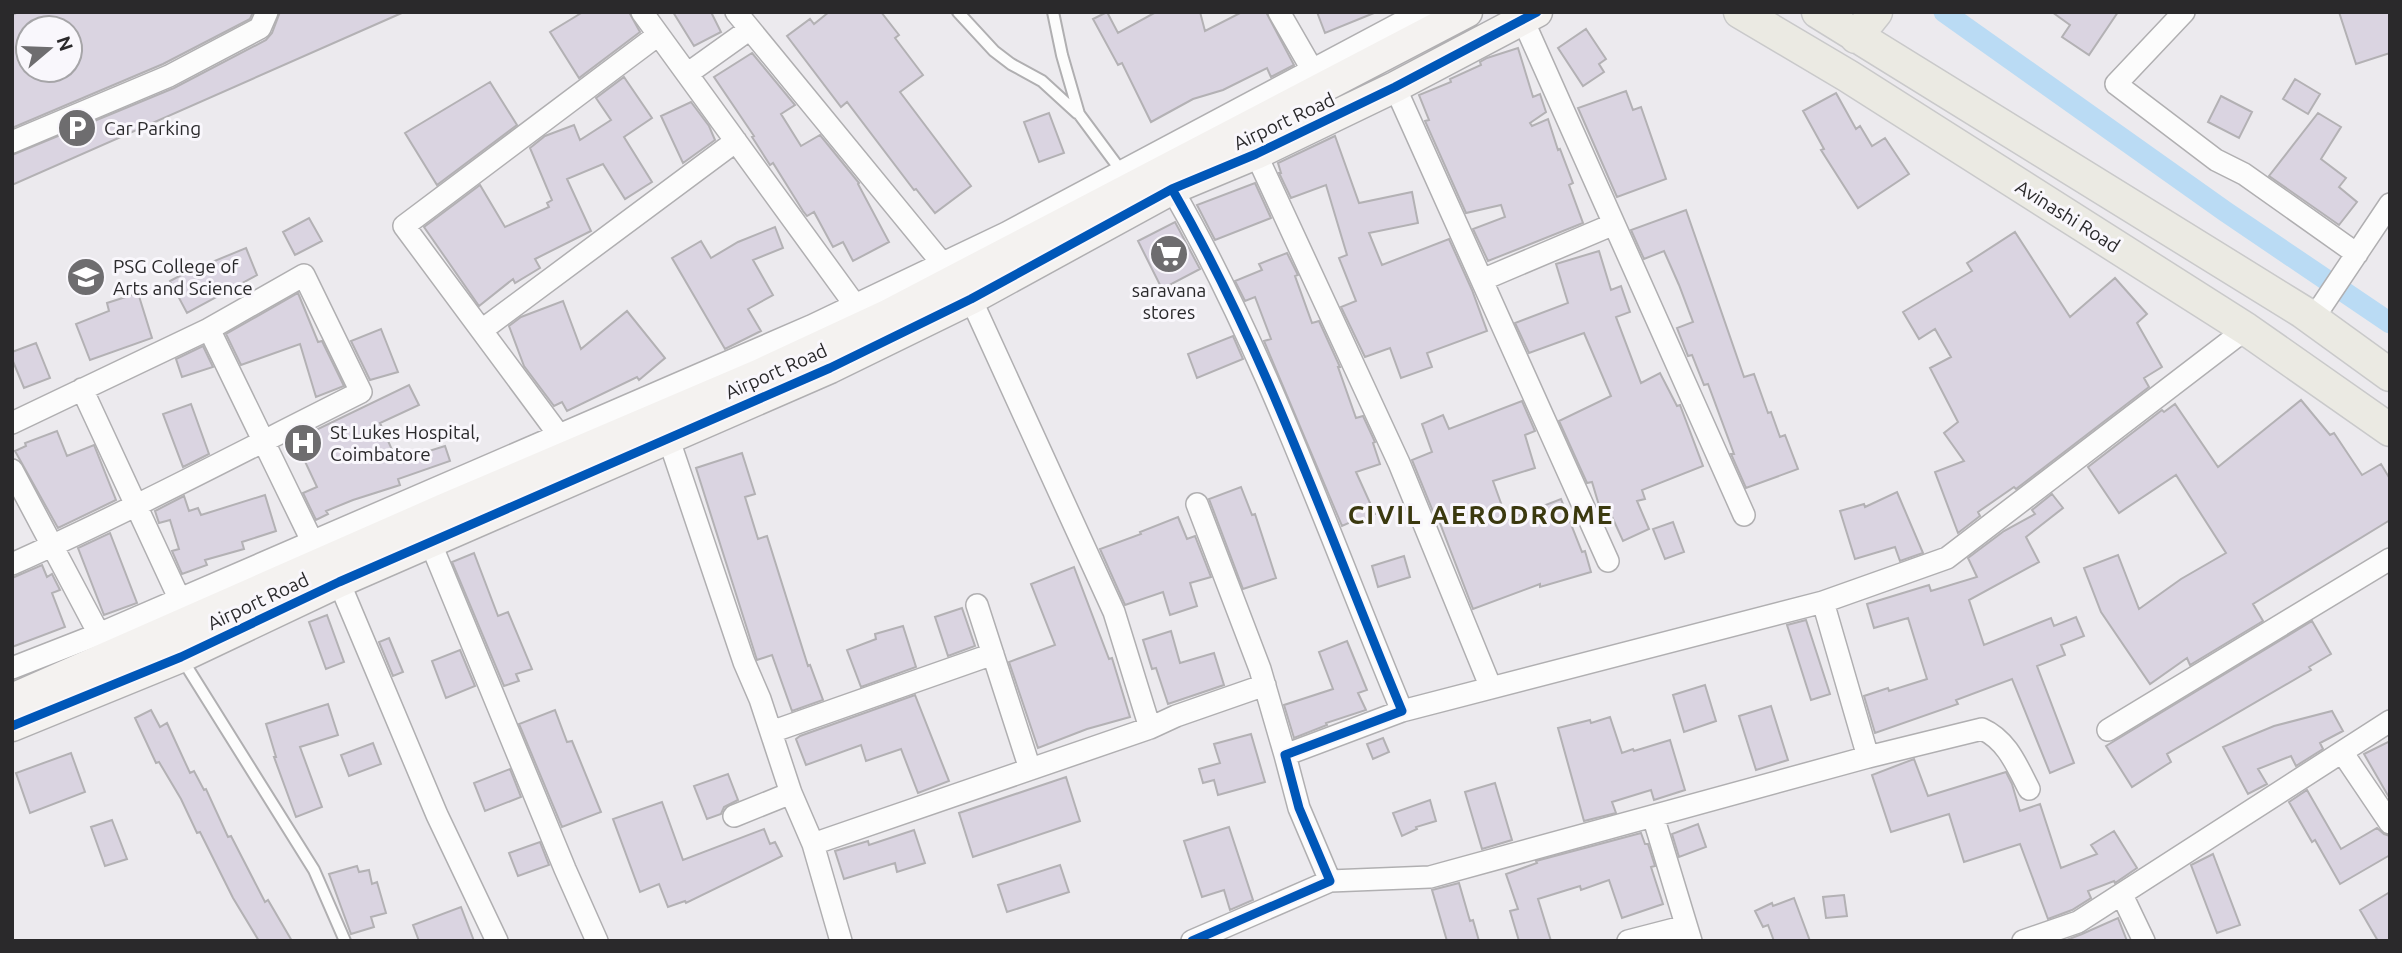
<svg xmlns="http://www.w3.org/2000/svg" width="2402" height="953" font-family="Ubuntu,sans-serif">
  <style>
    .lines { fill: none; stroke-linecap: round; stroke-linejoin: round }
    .canal { stroke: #badbf4; stroke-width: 21 }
    .building { fill: #dad4e1; stroke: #b3b1b4; stroke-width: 2; fill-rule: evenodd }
    .lane-casing { stroke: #b0afb1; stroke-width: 14 }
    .street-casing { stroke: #b0afb1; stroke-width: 24 }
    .secondary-casing { stroke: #b0afb1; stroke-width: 33 }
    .primary-casing { stroke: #c9c9ca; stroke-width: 35 }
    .lane { stroke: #fcfcfc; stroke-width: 10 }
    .street { stroke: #fcfcfc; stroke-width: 21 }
    .secondary { stroke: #f4f2f0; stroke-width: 30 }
    .primary { stroke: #ebeae3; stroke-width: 32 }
    .cycleway-casing { stroke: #f9f7fc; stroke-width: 13 }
    .cycleway { stroke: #0057b8; stroke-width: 9 }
    .labels { text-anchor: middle; stroke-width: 6; stroke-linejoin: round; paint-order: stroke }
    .street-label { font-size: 19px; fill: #2a292b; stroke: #f9f7fc }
    .poi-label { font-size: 19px; fill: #2a292b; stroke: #f9f7fc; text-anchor: start }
    .district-label { font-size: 26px; font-weight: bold; letter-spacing: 2px; fill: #3b390f; stroke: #f9f7fc }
  </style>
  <rect width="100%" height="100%" fill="#eceaee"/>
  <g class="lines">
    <path class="canal" d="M1944,12L2226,212L2390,323"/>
  </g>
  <path class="building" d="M18,12H253L250,19L163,64L12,128V15ZM28,28H70V70H28Z
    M280,12H404L12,185V155L174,88L266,40L272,33Z
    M583,12H629L640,32L579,78L550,32Z
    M673,12H711L721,32L694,46Z
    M829,12H881L899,35L895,38L923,75L900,92L971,186L935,213L916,189L914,190L847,102L841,107L787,36L810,19L814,24Z
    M1107,12L1118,33L1156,12H1200L1205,31L1242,12H1266L1294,65L1271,77L1267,68L1223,90L1193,99L1151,122L1122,63L1118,65L1093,19Z
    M1317,12H1374V13L1325,33Z
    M2052,12H2118L2089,55L2062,37L2070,25Z
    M2339,12H2390V53L2356,64Z
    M1586,29L1606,59L1599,64L1604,72L1583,86L1558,48Z
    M1518,48L1533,97L1540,94L1546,112L1530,123L1532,126L1548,119L1558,150L1560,149L1573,183L1569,185L1583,223L1488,261L1473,229L1505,217L1501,205L1466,213L1425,121L1429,120L1419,95L1451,82L1450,79L1481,65L1480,62L1487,58Z
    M752,53L795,105L781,114L801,146L820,135L859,183L858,184L889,242L853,261L843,242L833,247L814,212L807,216L803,211L773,163L770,165L752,137L754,136L714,77Z
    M624,77L652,118L624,137L652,182L625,199L603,164L567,179L591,231L535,259L540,268L515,283L513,279L479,306L424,227L480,185L505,227L549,207L547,203L552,200L530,148L545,136L574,125L580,140L611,120L596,98Z
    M2295,79L2320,94L2308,114L2283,99Z
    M490,82L517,125L437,185L405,133Z
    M1626,91L1633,110L1641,107L1666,179L1617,197L1578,108Z
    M1836,93L1856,129L1860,126L1872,146L1885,138L1909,174L1858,208L1821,150L1824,149L1803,111Z
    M2221,96L2252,112L2239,138L2208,122Z
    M691,102L709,126L715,140L683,163L661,116Z
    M1049,113L1064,153L1039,162L1024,122Z
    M2318,113L2341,127L2321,159L2346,178L2339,187L2357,202L2339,225L2269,176Z
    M1335,136L1359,203L1412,192L1418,223L1369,233L1382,265L1449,239L1472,290L1487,331L1427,353L1432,367L1401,378L1390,348L1365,357L1341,307L1356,301L1339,258L1347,255L1326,185L1291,198L1279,173H1281L1278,163Z
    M1255,183L1271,218L1215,240L1197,205Z
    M1686,210L1744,377L1754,374L1768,413L1771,412L1780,437L1785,435L1798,469L1746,488L1731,454H1734L1708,384L1704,385L1692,355L1688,356L1677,328L1693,322L1679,285L1664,251L1644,259L1631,230Z
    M309,218L322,241L295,255L283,232Z
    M1175,222L1200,269L1162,289L1138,241Z
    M775,227L783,248L753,260L773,295L748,309L761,331L725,349L672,258L701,241L711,258L738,242Z
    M2015,232L2070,317L2115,278L2147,314L2137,323L2162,367L2144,378L2149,387L2016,489L2014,487L1978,512L1980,516L1958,533L1935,472L1964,461L1944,433L1958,422L1930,368L1951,357L1935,329L1919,339L1903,312L1972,271L1967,263Z
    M246,248L257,275L187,313L170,281L204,263L205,265Z
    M1599,251L1611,290L1621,286L1630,312L1616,317L1641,383L1660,373L1677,406L1680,405L1703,466L1642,490L1645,499L1637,501L1649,529L1623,541L1609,510L1601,512L1592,482L1587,483L1559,421L1611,396L1584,333L1529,353L1515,323L1568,303L1556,264Z
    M1287,253L1298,275L1295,276L1312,323L1319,321L1340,367H1338L1356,418L1363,416L1375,442L1373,443L1380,464L1356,472L1375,514L1354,524L1353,521L1342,526L1264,341L1271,339L1255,297L1245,301L1235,281L1262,270L1259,264Z
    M138,293L152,338L90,360L76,324L109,311L107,303Z
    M298,293L318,342L322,341L344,386L316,397L300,344L241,365L226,334Z
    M563,301L581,349L627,311L665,358L639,380L637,377L567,411L562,402L554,406L524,366L509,326L521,317Z
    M381,329L398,372L370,380L351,341Z
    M1233,336L1243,359L1197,378L1188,354Z
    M36,343L50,378L24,388L12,359V352Z
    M203,346L213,367L182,377L176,359Z
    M409,385L419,405L380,423L397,461L445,446L450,461L398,479L400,485L353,500L326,511L328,514L316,520L303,493L317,487L302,455L298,457L291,442Z
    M2301,400L2330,435L2334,433L2362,475L2381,464L2390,479V520L2253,604L2263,621L2190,665L2187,658L2150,684L2101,612L2084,568L2118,555L2139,609L2181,579L2226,553L2176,475L2119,513L2088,467L2162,410L2164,412L2175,404L2218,467Z
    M1522,401L1535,431L1525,435L1535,468L1493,481L1507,520L1561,499L1582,552L1585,551L1591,572L1540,587V584L1473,609L1436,513L1434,514L1412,460L1432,452L1422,424L1443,415L1449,429Z
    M191,404L209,454L183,467L163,414Z
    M57,431L67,456L94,445L116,500L58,528L15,451L26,446L25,443Z
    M742,453L755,494L745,497L758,539L767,536L808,666L810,665L823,700L792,711L772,655L757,660L756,657L696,468Z
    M1241,487L1252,515L1255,514L1276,578L1243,589L1209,499Z
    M1897,492L1923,553L1900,561L1895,547L1855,559L1840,511L1864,504L1865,507Z
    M2052,494L2063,508L2026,537L2039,562L1969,600L1984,645L2051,618L2054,626L2076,617L2084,636L2061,645L2065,655L2037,666L2074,763L2050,773L2012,679L1956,700L1958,704L1875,733L1864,696L1888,688L1889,691L1927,679L1908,618L1874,628L1867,604L1929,585L1931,591L1977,577L1968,558L2004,531L2035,514L2032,510Z
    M265,495L276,531L242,542L244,549L205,560L207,565L182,574L172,551L179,549L170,520L159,523L155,511L184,496L189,511L198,508L201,515Z
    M1178,517L1187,539L1195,536L1211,577L1190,583L1197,606L1170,615L1163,592L1125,605L1100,549L1141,534L1140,532Z
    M1673,522L1684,552L1665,559L1653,529Z
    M110,533L137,603L104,615L78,548Z
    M474,553L498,616L508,612L532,669L516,674L519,681L504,686L452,562Z
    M1404,556L1410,577L1378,587L1372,566Z
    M42,565L47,577L52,574L60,590L52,593L65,627L12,647V578Z
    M1074,567L1109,659L1112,658L1130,717L1087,729L1038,748L1009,662L1055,645L1031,584Z
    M962,608L975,646L948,656L935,617Z
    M327,615L344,662L326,669L309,622Z
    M1806,620L1830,694L1811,700L1787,625Z
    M2312,621L2331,654L2309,667L2311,670L2167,754L2171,762L2132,787L2106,746Z
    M903,626L916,667L861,687L847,650L876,639L875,634Z
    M1171,631L1180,663L1214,653L1224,685L1168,704L1156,668L1152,669L1143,640Z
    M389,638L403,672L393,676L379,642Z
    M1347,641L1367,690L1358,693L1366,710L1326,723L1327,725L1294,738L1284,705L1333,689L1319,652Z
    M460,650L475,686L446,698L432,661Z
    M1705,685L1716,721L1684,732L1673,695Z
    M915,695L949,781L918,793L901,749L866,761L861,745L806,765L796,739L800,736Z
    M328,704L338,735L300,747L322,807L296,817L274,757H276L266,724Z
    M1771,706L1788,760L1756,770L1739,716Z
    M151,710L160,727L167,723L190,773L194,771L204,790L206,789L228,837L231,836L265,902L268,900L292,941H259L233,898L200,832L197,833L181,799L159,762L156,763L135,718Z
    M555,710L567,742L572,741L601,812L562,827L519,724Z
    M2332,711L2343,731L2320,743L2323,749L2296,766L2291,756L2258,769L2267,784L2248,794L2223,747L2274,726Z
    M1610,717L1622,753L1633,749L1634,751L1670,740L1685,790L1654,800L1651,790L1612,802L1616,813L1584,821L1558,728L1590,720L1591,723Z
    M1251,734L1265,782L1218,795L1214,780L1203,783L1199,769L1220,763L1214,744Z
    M1383,738L1389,752L1373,759L1367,744Z
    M2390,741V799L2364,754Z
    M373,743L381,764L349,776L341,755Z
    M71,753L85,792L30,813L16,773Z
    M1914,759L1928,796L2006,772L2012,784L2020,811L2040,804L2061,868L2097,854L2091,845L2114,831L2137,868L2115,883L2114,881L2088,891L2091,898L2072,910L2048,919L2020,844L1964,862L1949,814L1891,832L1872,775Z
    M510,769L521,797L485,811L474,783Z
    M728,774L738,800L724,807L721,814L707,819L694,786Z
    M1066,777L1080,821L973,857L959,813Z
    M1495,783L1512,840L1482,849L1465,792Z
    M2307,790L2341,849L2377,828L2384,834L2390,836V855L2340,884L2315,840L2312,842L2289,802Z
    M1430,800L1436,821L1416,827L1417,829L1402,836L1393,813Z
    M662,802L683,860L764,829L770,844L775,842L782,856L686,903L685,901L668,907L659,884L640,892L613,819Z
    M112,820L127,859L105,866L91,827Z
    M1698,824L1706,847L1679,857L1672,834Z
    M1229,827L1253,900L1230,910L1224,890L1202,897L1184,841Z
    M914,830L925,863L897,872L895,863L844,879L835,851L868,841L869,845Z
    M1641,833L1645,844H1648L1655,866L1651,867L1663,904L1622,918L1609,880L1581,890L1580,886L1538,899L1551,941H1519L1510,911L1518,909L1506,874L1537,863L1536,861Z
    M540,842L549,865L518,876L509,853Z
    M2213,854L2240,925L2217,933L2191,865Z
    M1060,865L1069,892L1007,912L998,885Z
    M357,866L359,872L369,870L372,884L377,882L386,913L371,917L374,927L351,934L329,874Z
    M1459,883L1470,921L1473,920L1479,941H1447L1432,890Z
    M2390,892V941H2378L2360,910Z
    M1844,895L1847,916L1826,918L1823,897Z
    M1794,898L1810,941H1774L1768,925L1763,927L1755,911L1772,903L1773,906Z
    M461,907L474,941H419L413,925Z
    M2118,918L2127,941H2064L2082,934Z"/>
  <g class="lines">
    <defs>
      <path id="lane" d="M958,12L994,51L1011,64L1042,81L1077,113
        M1053,12L1062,55L1079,114L1122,172
        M182,659L314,870L345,941"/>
      <path id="street" d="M642,12L855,305
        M736,12L942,263
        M1279,12L1313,71
        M2184,12L2116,84L2216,160L2244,174L2357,254
        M1523,20L1744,515
        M687,74L750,29
        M1395,87L1608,561
        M12,142L169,76L260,28L267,12
        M1256,154L1399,463L1491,688
        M1172,189C1267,354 1329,536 1402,711L1285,755L1299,808L1330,881L1192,941
        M1482,280L1614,224
        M2313,319L2390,204
        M482,330L736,141
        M82,389L179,598
        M12,423L209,329
        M559,435L404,226L658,35
        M668,437L744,662L760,699L791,793L813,844
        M12,470L99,634
        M1197,504L1260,669L1285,755
        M431,544L565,869L597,941
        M12,564C130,511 245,450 361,392L304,275L209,329L312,541
        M339,582L437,815L497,941
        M977,605L1030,769
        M12,668L99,634L811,326L1006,233L1421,12
        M1402,711L1823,602
        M1150,728L1176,716L1265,685
        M2108,730L2390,559
        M771,732L993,654
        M2342,752L2390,823
        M1868,757L1823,602L1947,558L2246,329
        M734,816L791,793
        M1653,816L1691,941
        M1330,881L1430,877L1868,757L1982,729C2007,740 2017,766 2029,789
        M2122,895L2144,941
        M841,941L813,844L1150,728L1114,612L971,299
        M1628,941L1686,926
        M2023,941L2078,922L2390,721"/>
      <path id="secondary" d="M12,699L446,508L760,374L889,314L1467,12
        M12,726L181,657L339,582L830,368L971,299L1172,189L1256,154L1395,87L1537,12"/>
      <path id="primary" d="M1740,12L1848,76L2246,329L2390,430
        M1818,12L2303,312L2390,375
        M1856,37L1876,12"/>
    </defs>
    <use href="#lane" class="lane-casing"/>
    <use href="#street" class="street-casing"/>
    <use href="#secondary" class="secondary-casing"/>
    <use href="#primary" class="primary-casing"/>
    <use href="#lane" class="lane"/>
    <use href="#street" class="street"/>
    <use href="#secondary" class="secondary"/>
    <use href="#primary" class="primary"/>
    <defs>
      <path id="cycleway" d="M1172,189C1267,354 1329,536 1402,711L1285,755L1299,808L1330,881L1192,941
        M12,726L181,657L339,582L830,368L971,299L1172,189L1256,154L1395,87L1537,12"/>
    </defs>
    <use href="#cycleway" class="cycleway-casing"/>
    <use href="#cycleway" class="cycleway"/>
  </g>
  <defs>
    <symbol id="parking-disc" viewBox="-11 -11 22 22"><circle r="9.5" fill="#6e6d6f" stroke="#f9f7fc"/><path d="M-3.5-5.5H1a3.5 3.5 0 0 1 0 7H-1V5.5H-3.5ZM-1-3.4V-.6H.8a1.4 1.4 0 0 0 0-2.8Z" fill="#fff"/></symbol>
    <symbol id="supermarket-disc" viewBox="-11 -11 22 22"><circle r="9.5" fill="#6e6d6f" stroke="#f9f7fc"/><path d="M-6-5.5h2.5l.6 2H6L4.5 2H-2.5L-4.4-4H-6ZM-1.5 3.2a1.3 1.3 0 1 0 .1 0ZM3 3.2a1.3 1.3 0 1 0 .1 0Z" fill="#fff"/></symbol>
    <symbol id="university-disc" viewBox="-11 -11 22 22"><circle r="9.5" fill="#6e6d6f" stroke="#f9f7fc"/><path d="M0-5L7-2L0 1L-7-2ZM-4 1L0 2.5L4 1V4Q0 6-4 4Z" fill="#fff"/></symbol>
    <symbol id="hospital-disc" viewBox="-11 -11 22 22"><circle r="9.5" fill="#6e6d6f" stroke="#f9f7fc"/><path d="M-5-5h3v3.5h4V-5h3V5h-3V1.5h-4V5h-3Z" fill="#fff"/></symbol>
  </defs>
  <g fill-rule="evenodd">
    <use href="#parking-disc" x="55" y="106" width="44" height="44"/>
    <use href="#supermarket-disc" x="1147" y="232" width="44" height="44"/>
    <use href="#university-disc" x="64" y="255" width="44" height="44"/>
    <use href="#hospital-disc" x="281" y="421" width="44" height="44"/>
  </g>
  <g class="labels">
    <g class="street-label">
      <text transform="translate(1284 121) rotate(-25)" y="7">Airport Road</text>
      <text transform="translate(2068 216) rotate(32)" y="7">Avinashi Road</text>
      <text transform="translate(776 371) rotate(-24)" y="7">Airport Road</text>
      <text transform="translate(258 601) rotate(-25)" y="7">Airport Road</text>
    </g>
    <g class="poi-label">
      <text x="104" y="135">Car Parking</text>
      <text x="113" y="273">PSG College of<tspan x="113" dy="22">Arts and Science</tspan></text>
      <text x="1169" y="297" text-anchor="middle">saravana<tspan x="1169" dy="22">stores</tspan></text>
      <text x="330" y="439">St Lukes Hospital,<tspan x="330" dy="22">Coimbatore</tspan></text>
    </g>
    <g class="district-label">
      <text x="1481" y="524">CIVIL AERODROME</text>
    </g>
  </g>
  <rect width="2402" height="953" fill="none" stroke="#2a292b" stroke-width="28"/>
  <g transform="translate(49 49) rotate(71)"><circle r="33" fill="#f9f7fc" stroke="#a6a5a8" stroke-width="2"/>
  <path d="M0-5L12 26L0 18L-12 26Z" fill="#6e6d6f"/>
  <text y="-10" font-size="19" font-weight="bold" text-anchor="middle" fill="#2a292b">N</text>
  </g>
</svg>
